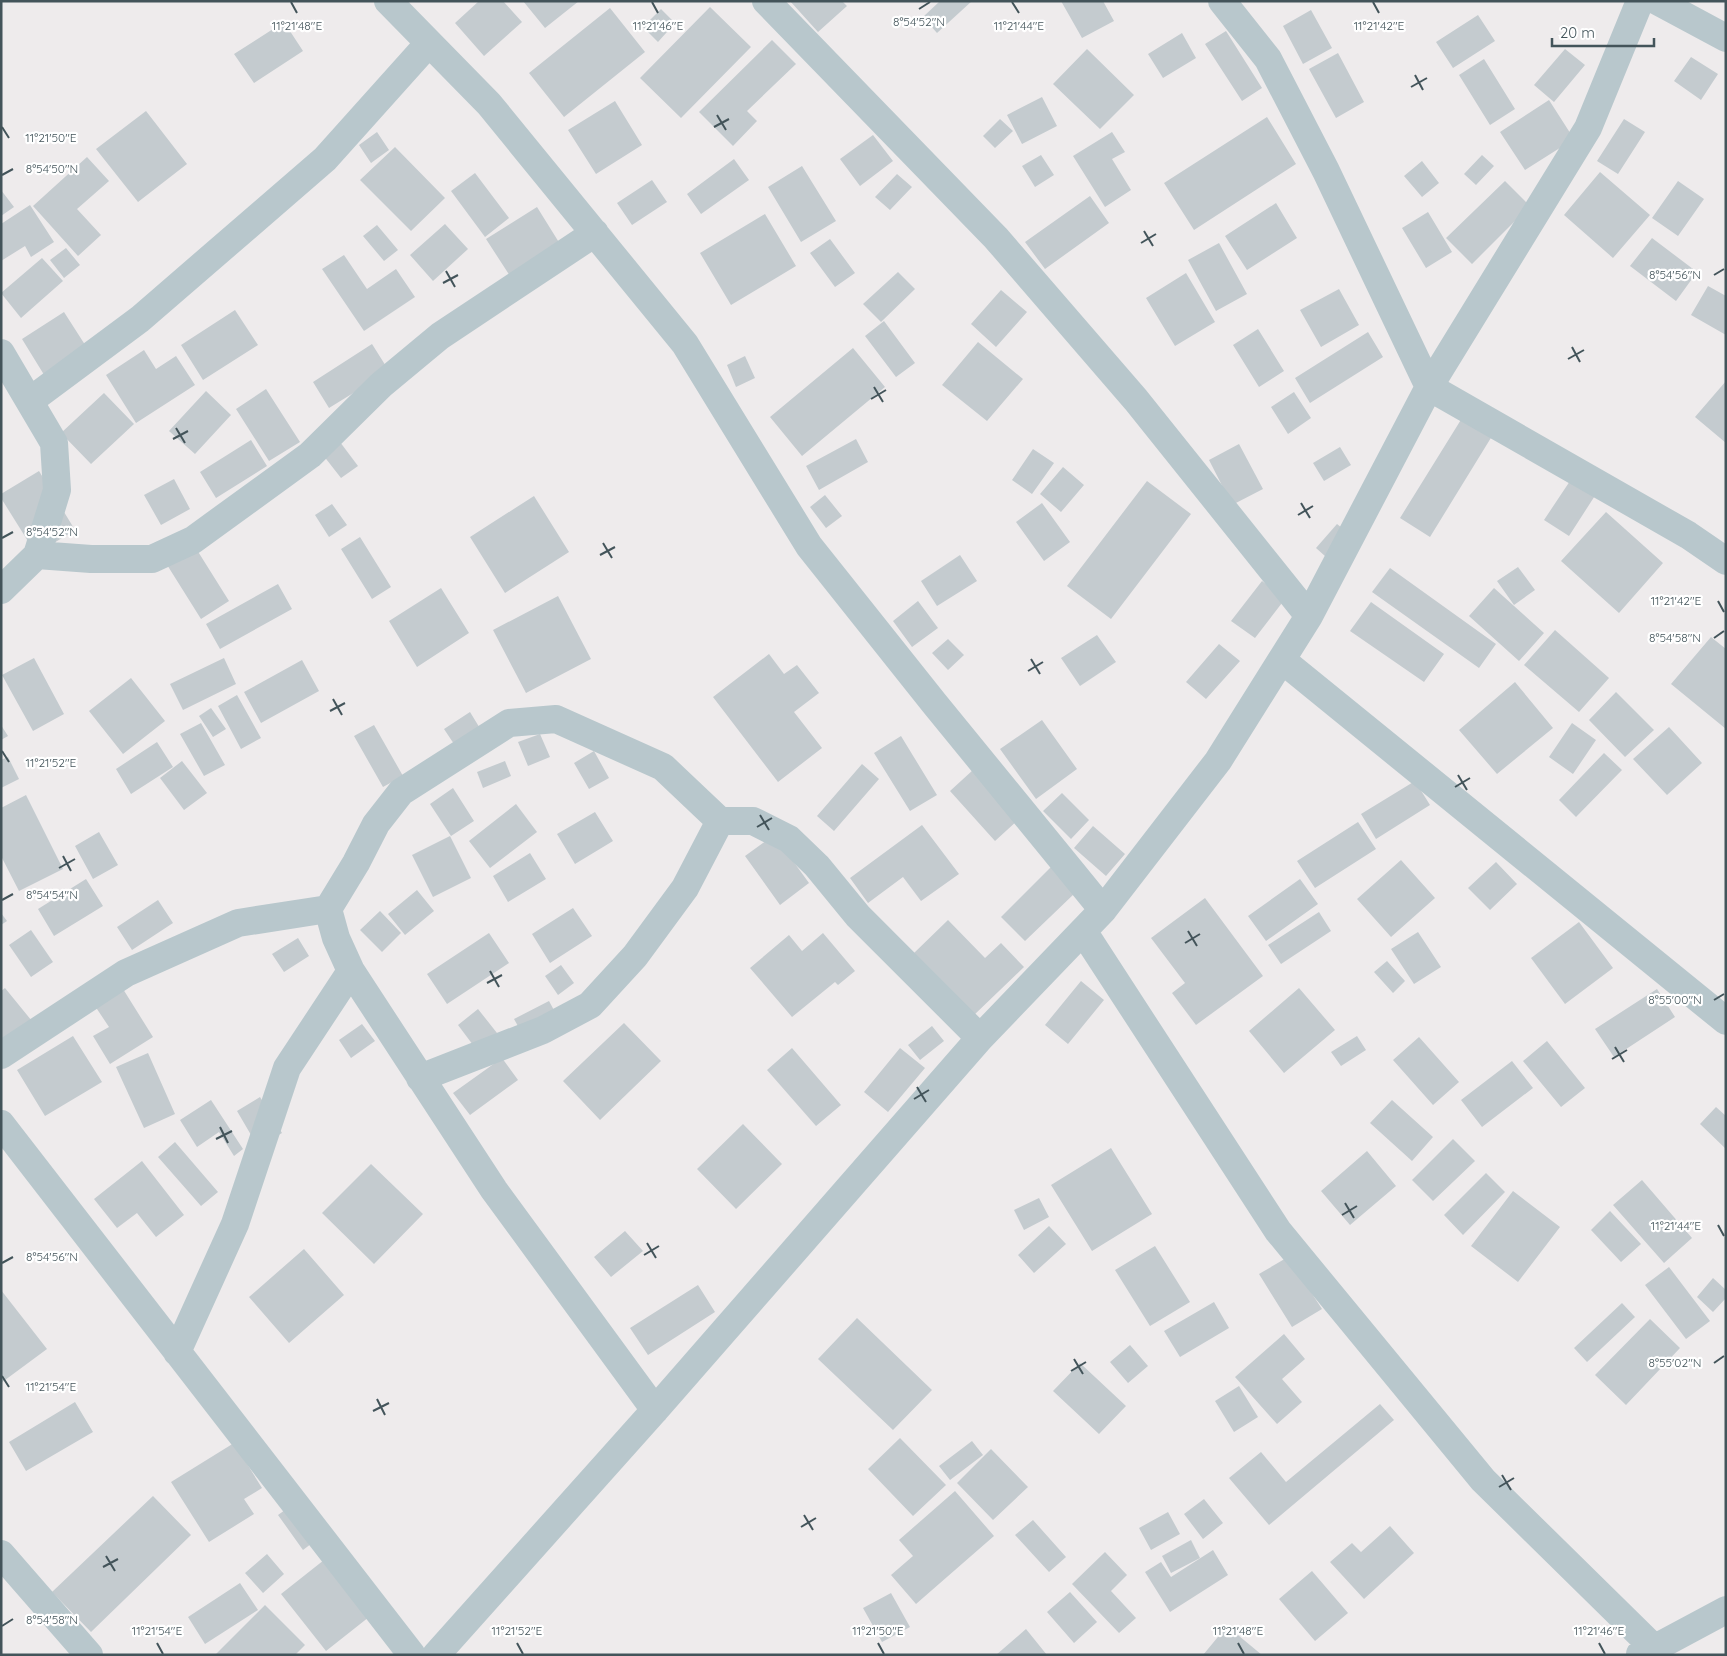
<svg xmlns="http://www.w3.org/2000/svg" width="1727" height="1656" font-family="Quicksand,sans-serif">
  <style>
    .building { fill: #c4cbcf }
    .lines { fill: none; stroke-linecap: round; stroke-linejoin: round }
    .minor { stroke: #b8c7cc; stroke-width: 28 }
    .ticks { fill: none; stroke: #43545a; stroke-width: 2 }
    .ticks-label { font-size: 12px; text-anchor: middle; fill: #43545a; stroke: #fff; stroke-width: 4.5; stroke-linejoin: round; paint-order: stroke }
  </style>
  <rect width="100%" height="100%" fill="#eeebec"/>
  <path class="building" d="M479,1H503L522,22L484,56L455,23Z
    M523,1H579L545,28Z
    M790,1H842L847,6L818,32Z
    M940,1H972L937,33L923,17Z
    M1061,1H1103L1114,21L1082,38Z
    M710,7L751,47L681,118L640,78Z
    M610,8L645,52L564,117L529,73Z
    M661,9L675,23L658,42L643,27Z
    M1311,10L1332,48L1303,64L1283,26Z
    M1478,15L1495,41L1453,68L1436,42Z
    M284,22L303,51L254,83L234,54Z
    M1226,31L1262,88L1242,101L1205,44Z
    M1182,33L1196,58L1163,78L1148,54Z
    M772,40L796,64L747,111L757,121L733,146L699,112Z
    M1087,49L1134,95L1100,129L1053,84Z
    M1565,49L1585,65L1554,102L1534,85Z
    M1338,53L1364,102L1336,118L1309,69Z
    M1691,57L1718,74L1701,100L1674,81Z
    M1484,59L1515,109L1490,125L1459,75Z
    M1042,97L1057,126L1022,144L1007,115Z
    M1549,100L1574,139L1525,170L1500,132Z
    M615,101L642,145L596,174L568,130Z
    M146,111L187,164L138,202L96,149Z
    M1267,117L1296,164L1194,230L1164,183Z
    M1000,119L1013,131L995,148L983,136Z
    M1624,119L1645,132L1618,174L1597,161Z
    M377,132L389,150L371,163L359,145Z
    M1112,132L1125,152L1112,159L1131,190L1105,207L1073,156Z
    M873,135L893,161L860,186L840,159Z
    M395,147L445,198L411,231L360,180Z
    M1041,155L1054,175L1035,187L1022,166Z
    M1482,155L1494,166L1476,185L1464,174Z
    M87,157L109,181L77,209L101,235L78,256L33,206Z
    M734,159L749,180L701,214L687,194Z
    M1422,161L1439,183L1422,197L1404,176Z
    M802,166L836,221L801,242L768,187Z
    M1600,172L1650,215L1613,258L1564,215Z
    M475,173L509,218L485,237L451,191Z
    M897,174L912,187L890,210L875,197Z
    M652,180L667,202L632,225L617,203Z
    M1505,181L1530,206L1472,264L1446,238Z
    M1678,181L1704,199L1678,236L1652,218Z
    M1,190L14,207L1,216Z
    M1090,196L1109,223L1045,269L1025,242Z
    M1276,203L1297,238L1247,270L1225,236Z
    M30,205L54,242L31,257L25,246L1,261V224Z
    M537,207L560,244L510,276L486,239Z
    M1428,212L1452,252L1426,268L1402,228Z
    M765,214L796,266L731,305L700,253Z
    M445,224L468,249L433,281L410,255Z
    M377,225L398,250L384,261L363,236Z
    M1652,238L1697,272L1676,301L1630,266Z
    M830,239L855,273L835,287L810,253Z
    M1219,243L1247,294L1216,311L1188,260Z
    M66,248L80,265L64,278L50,260Z
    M344,255L367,289L396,269L415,297L364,331L322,269Z
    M42,258L63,281L21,318L1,293Z
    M898,272L915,289L881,322L863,304Z
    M1186,273L1215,322L1175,346L1146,298Z
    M1708,286L1726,296V335L1691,315Z
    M1339,289L1359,325L1321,347L1300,310Z
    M1001,290L1027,312L996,347L971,324Z
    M235,310L258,345L203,380L181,345Z
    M64,312L89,351L46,378L22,339Z
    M884,321L915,363L896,377L865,336Z
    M1258,329L1284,371L1259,387L1233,345Z
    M1368,332L1383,357L1310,403L1295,378Z
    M978,342L1023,379L987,421L942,385Z
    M372,344L389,371L329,408L313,382Z
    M853,348L885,387L802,456L770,417Z
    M144,350L156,369L176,356L195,385L136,423L106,375Z
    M745,356L755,378L736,387L727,365Z
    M1726,381V443L1695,417Z
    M266,389L300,442L269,461L236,409Z
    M206,391L231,415L195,454L169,431Z
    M1294,392L1311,418L1288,434L1271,407Z
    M104,393L134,424L91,464L61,433Z
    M1467,410L1497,428L1430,537L1400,518Z
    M856,439L868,462L819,490L806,466Z
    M251,440L267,466L216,498L200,472Z
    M340,442L358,466L341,478L323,455Z
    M1239,444L1263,489L1232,505L1209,460Z
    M1340,447L1351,465L1324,481L1313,463Z
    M1033,449L1054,463L1032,494L1012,480Z
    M1063,467L1084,485L1061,512L1040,494Z
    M39,471L75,530L36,554L1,498V494Z
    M1574,475L1598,491L1569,536L1544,520Z
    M174,479L190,509L161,525L144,495Z
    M1147,481L1191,514L1111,619L1067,586Z
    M825,495L842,516L826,528L810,507Z
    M534,496L569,552L505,593L470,537Z
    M1042,503L1070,542L1044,561L1016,522Z
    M332,504L347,525L329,537L315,515Z
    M1606,512L1663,563L1619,613L1561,561Z
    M1337,524L1357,540L1335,565L1316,548Z
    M360,537L391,587L372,599L341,549Z
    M192,542L229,601L201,619L164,560Z
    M960,555L977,581L937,606L921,581Z
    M1518,567L1535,590L1514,605L1497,581Z
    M1390,568L1496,644L1479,668L1372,592Z
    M1262,581L1285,599L1255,638L1231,621Z
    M278,584L292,609L220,649L206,624Z
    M441,588L469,633L417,667L389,621Z
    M1494,588L1544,633L1519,661L1469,616Z
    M558,596L591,659L526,693L493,630Z
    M918,601L938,628L912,647L893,621Z
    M1371,602L1444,654L1424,682L1350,631Z
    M1555,630L1609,678L1579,712L1524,665Z
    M1097,635L1116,662L1080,686L1061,658Z
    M1711,637L1726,649V729L1671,684Z
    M948,639L964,655L948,670L932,653Z
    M1219,644L1240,661L1206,699L1186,682Z
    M769,654L784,674L797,665L819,693L794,712L822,748L778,782L713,697Z
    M34,658L64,714L33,731L2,675Z
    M224,658L236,684L183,710L170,684Z
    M302,660L319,691L261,723L244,692Z
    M131,678L165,721L123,754L89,711Z
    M1515,682L1553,728L1497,774L1459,730Z
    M1616,692L1654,730L1625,757L1589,720Z
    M237,695L261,738L241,749L218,706Z
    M211,708L226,729L213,737L199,716Z
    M470,712L481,730L456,747L444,729Z
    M1042,720L1077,769L1036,799L1000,749Z
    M201,723L225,765L204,776L180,734Z
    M1572,723L1596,740L1573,774L1549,757Z
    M1,725L8,736L1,740Z
    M374,725L403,776L383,787L354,736Z
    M1669,727L1702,763L1667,795L1633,759Z
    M540,734L550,757L528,766L518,742Z
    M901,736L937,795L910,811L874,753Z
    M157,742L173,767L131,794L116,769Z
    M594,751L609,778L589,789L574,763Z
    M1604,753L1622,770L1576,817L1559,800Z
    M8,757L19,779L1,788V760Z
    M182,761L207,793L184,810L160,778Z
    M505,761L511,776L483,788L477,772Z
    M862,764L879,779L834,831L817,816Z
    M973,770L1018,820L995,841L950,791Z
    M1415,781L1430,805L1376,839L1361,814Z
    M453,788L474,821L451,836L430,804Z
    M1062,793L1089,820L1071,839L1043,811Z
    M26,795L63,869L19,891L1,856V808Z
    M516,804L537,832L490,868L469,841Z
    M595,812L613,841L575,864L557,834Z
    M1358,822L1376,849L1315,888L1297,861Z
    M922,825L959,874L921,901L903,877L868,903L850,878Z
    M1093,826L1125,854L1106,876L1074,848Z
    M99,832L118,865L93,879L75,846Z
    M774,835L809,883L780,905L745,856Z
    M450,836L471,878L433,897L412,855Z
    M530,853L546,879L508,902L493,876Z
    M1401,860L1435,898L1391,937L1357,899Z
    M1496,862L1517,884L1490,910L1468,888Z
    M1051,867L1075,893L1025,941L1001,917Z
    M86,879L103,906L54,936L38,909Z
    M1300,879L1318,904L1266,941L1248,916Z
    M417,890L434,911L405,935L388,914Z
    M1205,898L1263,976L1196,1025L1172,993L1185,983L1151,938Z
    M158,900L173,923L132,950L117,927Z
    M573,908L592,936L550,963L532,934Z
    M380,911L401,933L382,952L360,930Z
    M1319,912L1331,931L1281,964L1268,945Z
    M1,913L7,921L1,925Z
    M948,920L985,958L1001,943L1024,967L973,1016L913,954Z
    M1579,922L1613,968L1565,1004L1531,958Z
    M31,930L53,962L31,977L9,945Z
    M1418,932L1441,967L1414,984L1391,949Z
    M489,933L509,963L447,1004L427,974Z
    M823,933L855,971L838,985L835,982L792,1017L750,968L789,935L802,951Z
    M298,938L309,956L284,972L272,954Z
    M1387,961L1405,981L1393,993L1374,972Z
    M561,965L574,983L558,995L545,976Z
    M1081,981L1104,1000L1068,1044L1045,1025Z
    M5,988L36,1026L1,1054V991Z
    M1299,988L1335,1030L1284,1073L1249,1031Z
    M123,989L153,1037L110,1064L93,1036L109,1027L95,1006Z
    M1657,989L1675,1017L1614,1057L1595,1029Z
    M549,1001L562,1025L528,1044L514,1019Z
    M478,1009L497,1033L476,1049L458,1025Z
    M624,1023L661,1061L600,1120L563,1081Z
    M362,1024L375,1041L351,1058L339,1040Z
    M932,1026L944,1041L920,1060L908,1045Z
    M73,1036L102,1082L45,1116L17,1070Z
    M1357,1036L1366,1050L1341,1066L1331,1052Z
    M1419,1037L1459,1082L1433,1105L1393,1060Z
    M1547,1041L1585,1088L1561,1107L1523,1061Z
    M792,1048L841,1105L816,1126L767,1070Z
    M900,1048L925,1068L888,1112L864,1092Z
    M148,1053L175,1114L144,1128L116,1067Z
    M502,1058L518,1080L470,1115L453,1093Z
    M1512,1061L1533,1088L1482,1127L1461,1100Z
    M260,1097L282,1133L258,1147L237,1111Z
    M211,1100L243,1149L234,1156L219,1132L197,1147L180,1120Z
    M1392,1100L1433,1137L1412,1161L1370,1123Z
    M1716,1107L1726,1116V1149L1700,1124Z
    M743,1124L782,1164L736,1209L697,1169Z
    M1453,1139L1475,1161L1433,1201L1412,1180Z
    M175,1142L218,1192L201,1206L158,1157Z
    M1111,1148L1152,1214L1092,1251L1051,1185Z
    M1367,1151L1396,1186L1350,1225L1321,1191Z
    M142,1161L184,1215L156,1237L137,1213L117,1228L94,1199Z
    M371,1164L423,1214L374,1264L322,1213Z
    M1486,1173L1505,1192L1463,1235L1444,1215Z
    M1642,1180L1692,1238L1664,1263L1613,1205Z
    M1513,1191L1560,1227L1518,1282L1471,1246Z
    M1039,1198L1049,1217L1024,1230L1014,1210Z
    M1610,1211L1641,1244L1621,1262L1591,1230Z
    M1049,1226L1066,1244L1034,1273L1018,1255Z
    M625,1231L643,1251L611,1277L594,1257Z
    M1155,1246L1190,1302L1150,1326L1115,1270Z
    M304,1249L344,1295L289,1343L249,1297Z
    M1288,1257L1322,1309L1292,1327L1259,1274Z
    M1669,1267L1710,1321L1686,1339L1645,1285Z
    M1713,1278L1726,1290V1298L1713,1312L1697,1297Z
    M698,1285L715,1312L648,1355L630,1328Z
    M1,1290L47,1349L1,1383Z
    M1214,1302L1229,1328L1180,1357L1164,1331Z
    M1622,1303L1635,1317L1587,1362L1574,1348Z
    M857,1318L932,1390L893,1430L818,1359Z
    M1650,1319L1680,1348L1626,1405L1595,1375Z
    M1284,1334L1305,1359L1282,1379L1302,1402L1277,1424L1235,1377Z
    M1130,1345L1148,1366L1128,1383L1110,1362Z
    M1080,1363L1126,1406L1099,1434L1053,1391Z
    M1239,1386L1258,1417L1234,1432L1215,1401Z
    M75,1402L93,1432L26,1471L9,1442Z
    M1380,1404L1394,1420L1269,1525L1229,1478L1261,1452L1286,1482Z
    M900,1438L946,1485L913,1516L868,1469Z
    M972,1441L983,1455L950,1480L939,1466Z
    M234,1443L262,1488L244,1499L254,1514L209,1542L171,1482Z
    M991,1449L1028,1487L993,1520L957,1483Z
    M955,1491L994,1536L916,1604L891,1575L913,1556L899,1540Z
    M153,1496L191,1535L91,1632L52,1592Z
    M1204,1499L1223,1523L1203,1539L1184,1514Z
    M299,1500L324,1534L303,1550L278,1515Z
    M1168,1512L1180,1534L1151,1550L1139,1528Z
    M1033,1520L1066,1557L1049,1572L1015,1535Z
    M1390,1526L1414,1553L1364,1599L1330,1562L1352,1543L1361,1552Z
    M1191,1540L1200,1558L1171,1573L1162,1556Z
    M1213,1550L1228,1575L1170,1612L1145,1572L1161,1562L1171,1577Z
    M1105,1552L1127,1575L1111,1591L1136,1618L1119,1633L1072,1584Z
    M267,1554L284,1574L263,1593L245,1573Z
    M324,1560L369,1617L326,1651L281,1594Z
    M1312,1571L1348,1613L1315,1641L1279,1599Z
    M240,1583L258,1610L205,1644L188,1617Z
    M1070,1592L1097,1622L1074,1643L1047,1612Z
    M891,1593L910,1627L882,1642L863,1608Z
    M265,1605L305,1645L295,1655H215Z
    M1227,1626L1262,1655H1203Z
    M1026,1629L1047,1655H996Z"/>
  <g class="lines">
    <path class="minor" d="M388,1L489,104L685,344L809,546L934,703L1103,910
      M766,1L996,238L1136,400L1309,616
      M1222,1L1268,59L1326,171L1429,387L1688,535L1726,561
      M1657,1L1726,38
      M1,353L54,443L57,490L37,555L1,590
      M31,400L140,319L325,159L429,43
      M37,555L91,559H152L193,540L310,455L381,385L440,336L595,233
      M1282,660L1726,1021
      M1083,931L1278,1231L1483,1480L1661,1655
      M1,1055L126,973L238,923L328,909
      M420,1078L543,1030L590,1005L635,956L685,888L720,821
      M1,1124L412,1655
      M177,1352L235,1224L287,1068L351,971
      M655,1410L494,1190L351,971L336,938L328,909L356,863L376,824L401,792L509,723L556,719L663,767L720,821H753L789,839L817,866L858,916L980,1038
      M1,1554L89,1655
      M1640,1654L1655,1648L1726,1610
      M436,1655L655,1410L980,1038L1103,910L1218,761L1309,616L1429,387L1588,128L1640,1"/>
  </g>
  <path class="ticks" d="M291,2L297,13M652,2L658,13M1012,2L1019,13M1373,2L1379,13M919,9L930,2M1415,75L1423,90M1411,87L1427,78M717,115L726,130M2,127L9,138M714,127L729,119M2,175L13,169M1144,231L1153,246M1141,243L1156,234M446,271L455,287M1714,275L1724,269M443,283L458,275M1572,347L1580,362M1568,359L1584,350M874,387L883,402M871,399L886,390M176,428L185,443M173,439L188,431M1301,503L1310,518M1298,515L1313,506M2,538L13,532M603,543L612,558M600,555L615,547M1718,601L1724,612M1714,638L1724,631M1031,659L1040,674M1028,671L1043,662M333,699L342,715M330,711L345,703M2,751L9,762M1458,775L1467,790M1455,787L1470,778M760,815L769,830M757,827L772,818M63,856L71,871M59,868L75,859M2,900L13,894M1188,931L1197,946M1185,943L1200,934M490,971L499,987M487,983L502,975M1714,1000L1724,994M1615,1047L1624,1062M1612,1059L1627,1050M917,1087L926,1102M914,1099L929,1090M220,1127L228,1143M216,1139L232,1131M1345,1203L1354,1218M1342,1215L1357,1206M1718,1225L1724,1236M647,1243L656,1258M644,1255L659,1246M2,1263L13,1257M1074,1359L1083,1374M1714,1363L1724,1356M1071,1371L1086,1362M2,1376L9,1387M377,1399L385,1415M373,1411L389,1403M1502,1475L1511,1490M1499,1487L1514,1478M804,1515L813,1530M801,1527L816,1518M106,1556L115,1571M103,1567L118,1559M2,1626L13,1619M157,1643L163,1654M517,1643L523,1654M878,1643L884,1654M1238,1643L1244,1654M1599,1643L1605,1654"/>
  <g class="ticks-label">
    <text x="919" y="26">8°54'52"N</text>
    <text x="297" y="30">11°21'48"E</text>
    <text x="658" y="30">11°21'46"E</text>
    <text x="1019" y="30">11°21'44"E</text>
    <text x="1379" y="30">11°21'42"E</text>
    <text x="51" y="142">11°21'50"E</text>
    <text x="52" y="173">8°54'50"N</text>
    <text x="1675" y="279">8°54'56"N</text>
    <text x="52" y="536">8°54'52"N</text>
    <text x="1676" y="605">11°21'42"E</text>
    <text x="1675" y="642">8°54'58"N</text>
    <text x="51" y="767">11°21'52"E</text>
    <text x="52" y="899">8°54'54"N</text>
    <text x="1675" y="1004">8°55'00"N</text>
    <text x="1676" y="1230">11°21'44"E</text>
    <text x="52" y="1261">8°54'56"N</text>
    <text x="1675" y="1367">8°55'02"N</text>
    <text x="51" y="1391">11°21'54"E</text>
    <text x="52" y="1624">8°54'58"N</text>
    <text x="157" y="1635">11°21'54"E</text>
    <text x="517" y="1635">11°21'52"E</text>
    <text x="878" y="1635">11°21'50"E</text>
    <text x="1238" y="1635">11°21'48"E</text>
    <text x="1599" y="1635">11°21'46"E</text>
  </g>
  <rect width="1727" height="1656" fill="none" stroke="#43545a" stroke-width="5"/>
  <path d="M1552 38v8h102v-8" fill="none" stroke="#43545a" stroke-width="2.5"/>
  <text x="1560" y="38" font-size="15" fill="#43545a" stroke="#ffffff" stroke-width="4" paint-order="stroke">20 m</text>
</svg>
